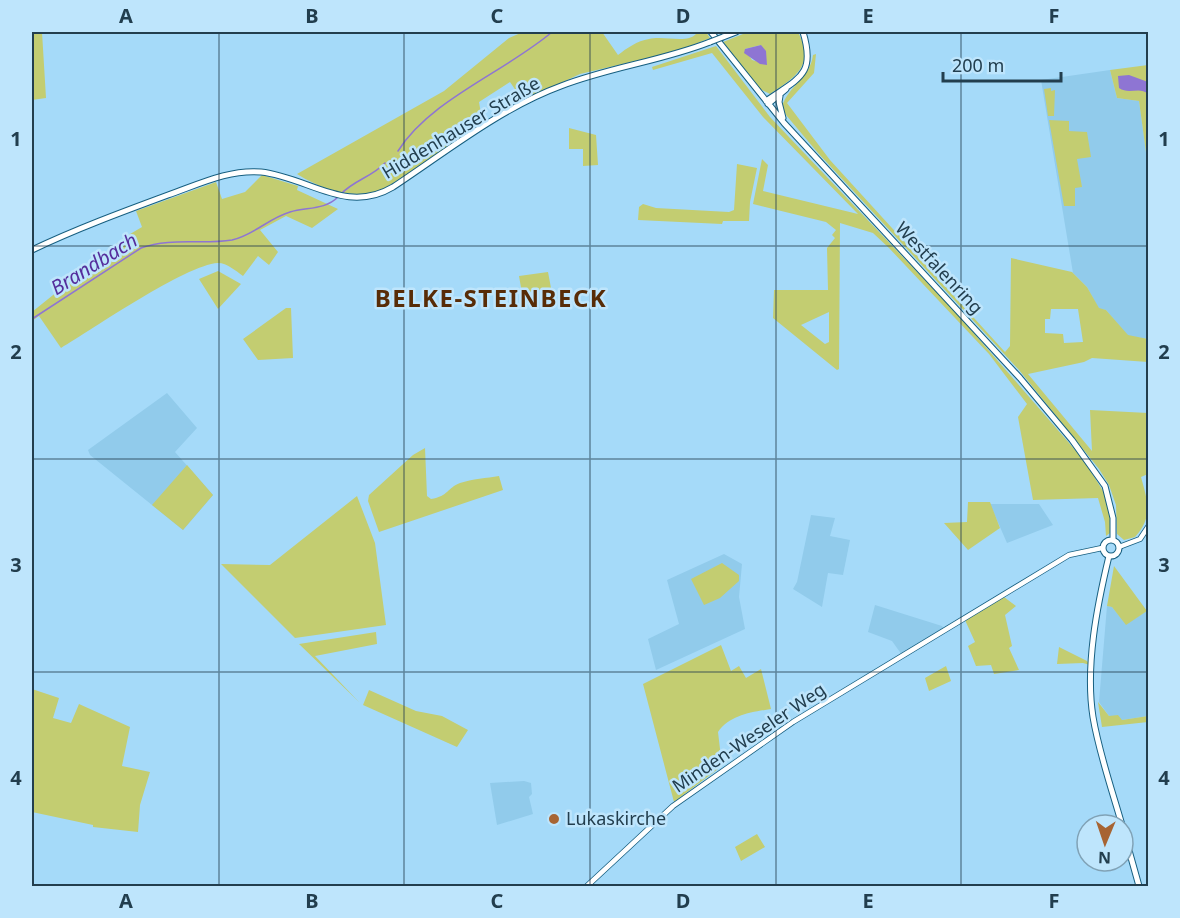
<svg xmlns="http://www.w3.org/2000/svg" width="1180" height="918" font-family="'Noto Sans',sans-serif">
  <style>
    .built { fill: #91cbeb }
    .green { fill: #c3cd71; fill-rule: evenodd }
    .water { fill: #8e75d3 }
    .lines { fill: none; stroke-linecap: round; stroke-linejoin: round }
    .stream { stroke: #8e75d3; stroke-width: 1.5 }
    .minor-casing { stroke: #175f80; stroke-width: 6 }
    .major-casing { stroke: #175f80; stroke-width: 7 }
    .minor { stroke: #fff; stroke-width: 4.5 }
    .major { stroke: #fff; stroke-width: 5 }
    .major-bridge-casing { stroke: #175f80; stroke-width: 7; stroke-linecap: butt }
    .major-bridge { stroke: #fff; stroke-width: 5 }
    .grid { fill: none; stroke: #223e4e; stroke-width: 1.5; stroke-opacity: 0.55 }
    .poi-dot { fill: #a76433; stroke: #bee5fc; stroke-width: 2 }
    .labels { text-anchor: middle; stroke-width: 5; stroke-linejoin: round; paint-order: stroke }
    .street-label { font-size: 18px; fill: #223e4e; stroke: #bee5fc }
    .poi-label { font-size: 18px; fill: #223e4e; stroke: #bee5fc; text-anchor: start }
    .water-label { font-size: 20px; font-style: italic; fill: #552e9c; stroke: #bee5fc }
    .district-label { font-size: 24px; font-weight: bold; letter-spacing: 1.5px; fill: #582c07; stroke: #bee5fc }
    .neatline { fill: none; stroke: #223e4e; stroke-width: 2 }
    .grid-label { font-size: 20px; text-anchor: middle; font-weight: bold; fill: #223e4e }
  </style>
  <rect width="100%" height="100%" fill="#a5daf9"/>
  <path class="built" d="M1110,70L1117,98L1139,101L1148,167V339L1128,336L1106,310L1099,309L1087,287L1073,273L1041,80Z
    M167,393L197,428L175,452L213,495L183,530L90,455L88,450Z
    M990,504H1039L1053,525L1007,543Z
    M811,515L835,518L830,536L850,540L843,575L828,573L822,607L793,589L797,582Z
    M724,554L742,564L739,597L745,629L656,670L648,639L679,624L667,580Z
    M875,605L942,626L946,632L906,657L902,655L892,641L868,632Z
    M1107,606L1112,607L1126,624L1147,611L1148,613V716L1122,720L1109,716L1099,702Z
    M524,781L531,783L532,794L529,797L533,814L497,825L490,783Z"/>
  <path class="green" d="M32,32H42L46,98L32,100Z
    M523,32H602L618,55C627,48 637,41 649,39C663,35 687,44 696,34L695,32H706L710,38L678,51L580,74L523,101L510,82L479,102L483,126L379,192C348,198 323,190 297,174L444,91L509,38Z
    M748,32H798C815,65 797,76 770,94L760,89L723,42ZM761,45L767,64L752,60L745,49Z
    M716,46L770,117L958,315L1083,459L1105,494L1111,514L1110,533L1106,536L1105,522L1098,498L1033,500L1018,417L1027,404L989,354L889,248L873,233L840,223L839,369L837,370L773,318L774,290H828L827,248L835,238L832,235L836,230L826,222L753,204L762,159L768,165L763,191L858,214L763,117L712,53L653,70L652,67ZM829,312V342L825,344L801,325Z
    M816,54L814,73L787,103L830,160L1005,352L1010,346L1011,258L1072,272L1087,287L1099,308L1106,310L1128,335L1148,339V362L1092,358L1084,362L1028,374L1092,451L1090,410L1148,413V474L1141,477C1147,499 1154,517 1135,537L1124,540L1117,534L1116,505L1109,485L1099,469L1019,370L818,153L786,115L782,106C789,85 810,78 813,55ZM1051,309H1078L1083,342L1064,343L1063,334L1045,333V319H1050Z
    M1148,65V167L1139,101L1117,98L1110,70Z
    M1051,88V91L1055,90L1054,116H1048L1044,89Z
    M1049,120L1069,121V131L1087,132L1091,157L1077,159L1082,187L1075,188V206H1064Z
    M569,128L596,135L598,165L583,166V149H569Z
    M737,164L757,168L750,202L749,221H723L722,224L638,220L639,207L643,204L656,208L729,212L734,210Z
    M262,175L298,186L297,190L338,209L312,228L286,216L260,230L278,252L269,265L258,256L243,276C236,271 227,263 218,263C185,265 93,329 61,348L39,316L32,321V312L125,237L142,227L136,211L216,182L222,199L245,192Z
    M218,271L241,284L218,309L199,279Z
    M548,272L551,288L522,293L519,276Z
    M286,308H291L293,358L258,360L243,339Z
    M425,448L427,496L431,499C449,496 447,488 460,483C472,479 487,478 499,476L503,490L379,532L368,501L369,495L413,455Z
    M187,465L213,495L183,530L152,505Z
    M357,496L375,543L386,625L295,638L221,564L270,565Z
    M968,502H990L1000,528L968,550L944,523L967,522Z
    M722,563L739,575V581L720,598L704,605L691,579Z
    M1114,566L1147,611L1126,625L1112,607L1107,606Z
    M1004,597L1016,606L1005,615L1012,646L1009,648L1019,670L994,674L991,665L976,666L968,646L975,642L965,620Z
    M376,632L377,644L315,656L359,702L299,644Z
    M721,645L731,671L739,666L746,678L761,669L771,709C751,712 730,715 718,732L722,766L674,802L643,684Z
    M1059,647L1087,661L1090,665L1083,663L1057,664Z
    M946,666L951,681L929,691L925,678Z
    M32,689L59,698L53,718L71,723L79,704L130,727L122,766L150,772L140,805L138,832L93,827V825L32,812Z
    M369,690L416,711L442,716L468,730L457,747L363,705Z
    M1098,702L1109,716L1118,715L1122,720L1148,716V722L1102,727Z
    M757,834L765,847L741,861L735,847Z"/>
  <path class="water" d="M761,45L766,51L767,65L760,64L744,53L745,49Z
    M1129,75L1148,82V94C1140,86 1129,95 1119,88L1118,76Z"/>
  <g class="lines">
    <path class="stream" d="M398,151C431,99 505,72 552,32
      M341,194C354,180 372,177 385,163
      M32,319L141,248C171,237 202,245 232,240C254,235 269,218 290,212C307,207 325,210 338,197"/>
    <defs>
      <path id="minor" d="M1119,547L1140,539L1148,527
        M587,886L673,806L793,722L1069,555L1102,548"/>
      <path id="major" d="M711,32L784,123L1020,378L1072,440L1105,486L1113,518V540
        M723,37L736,32
        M780,96L779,102L783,118
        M766,101C799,78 816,75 803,32
        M768,104L786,89
        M32,250C76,229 122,212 168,195C197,185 229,169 261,172C308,177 346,215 393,187C446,152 501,108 561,86C610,67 662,61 710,42
        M1103 548a8 8 0 1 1 16 0a8 8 0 1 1-16 0Z
        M1109,556C1097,606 1085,666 1093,717C1099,753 1112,790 1122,825
        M1123,829L1139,886"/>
    </defs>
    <use href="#minor" class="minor-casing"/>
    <use href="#major" class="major-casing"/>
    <use href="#minor" class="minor"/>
    <use href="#major" class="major"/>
    <defs>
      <path id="major-bridge" d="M710,42L723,37"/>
    </defs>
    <use href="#major-bridge" class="major-bridge-casing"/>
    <use href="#major-bridge" class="major-bridge"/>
  </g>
  <path class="grid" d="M219,32V886M404,32V886M590,32V886M776,32V886M961,32V886M32,246H1148M32,459H1148M32,672H1148"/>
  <circle class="poi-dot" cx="554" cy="819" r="6"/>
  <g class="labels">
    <g class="street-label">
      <text transform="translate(461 128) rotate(-31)" y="6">Hiddenhauser Straße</text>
      <text transform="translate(939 268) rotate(47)" y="6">Westfalenring</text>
      <text transform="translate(749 738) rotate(-34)" y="6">Minden-Weseler Weg</text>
    </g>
    <g class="poi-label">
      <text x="566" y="825">Lukaskirche</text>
    </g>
    <g class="water-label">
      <text transform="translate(94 264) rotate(-32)" y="7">Brandbach</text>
    </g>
    <g class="district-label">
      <text x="491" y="307">BELKE-STEINBECK</text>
    </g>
  </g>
  <rect width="1180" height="918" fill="none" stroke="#bee5fc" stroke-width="66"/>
  <g transform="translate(1105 843) rotate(182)"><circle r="28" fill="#bee5fc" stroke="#80a2b6" stroke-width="1.5"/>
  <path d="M0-4.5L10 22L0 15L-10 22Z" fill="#a76433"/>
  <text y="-9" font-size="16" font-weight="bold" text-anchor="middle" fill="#223e4e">N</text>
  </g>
  <path d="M943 72v9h118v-9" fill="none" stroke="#223e4e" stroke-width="3"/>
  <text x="952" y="72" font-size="18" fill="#223e4e" stroke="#bee5fc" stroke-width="4.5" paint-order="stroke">200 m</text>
  <rect x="33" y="33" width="1114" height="852" class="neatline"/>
  <g class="grid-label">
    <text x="126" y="23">A</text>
    <text x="312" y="23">B</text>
    <text x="497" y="23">C</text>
    <text x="683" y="23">D</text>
    <text x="868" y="23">E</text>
    <text x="1054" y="23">F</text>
    <text x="16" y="146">1</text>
    <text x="1164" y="146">1</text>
    <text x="16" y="359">2</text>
    <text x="1164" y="359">2</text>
    <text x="16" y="572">3</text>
    <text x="1164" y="572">3</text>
    <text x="16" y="785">4</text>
    <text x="1164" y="785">4</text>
    <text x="126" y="908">A</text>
    <text x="312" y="908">B</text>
    <text x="497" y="908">C</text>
    <text x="683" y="908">D</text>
    <text x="868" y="908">E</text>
    <text x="1054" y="908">F</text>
  </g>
</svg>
